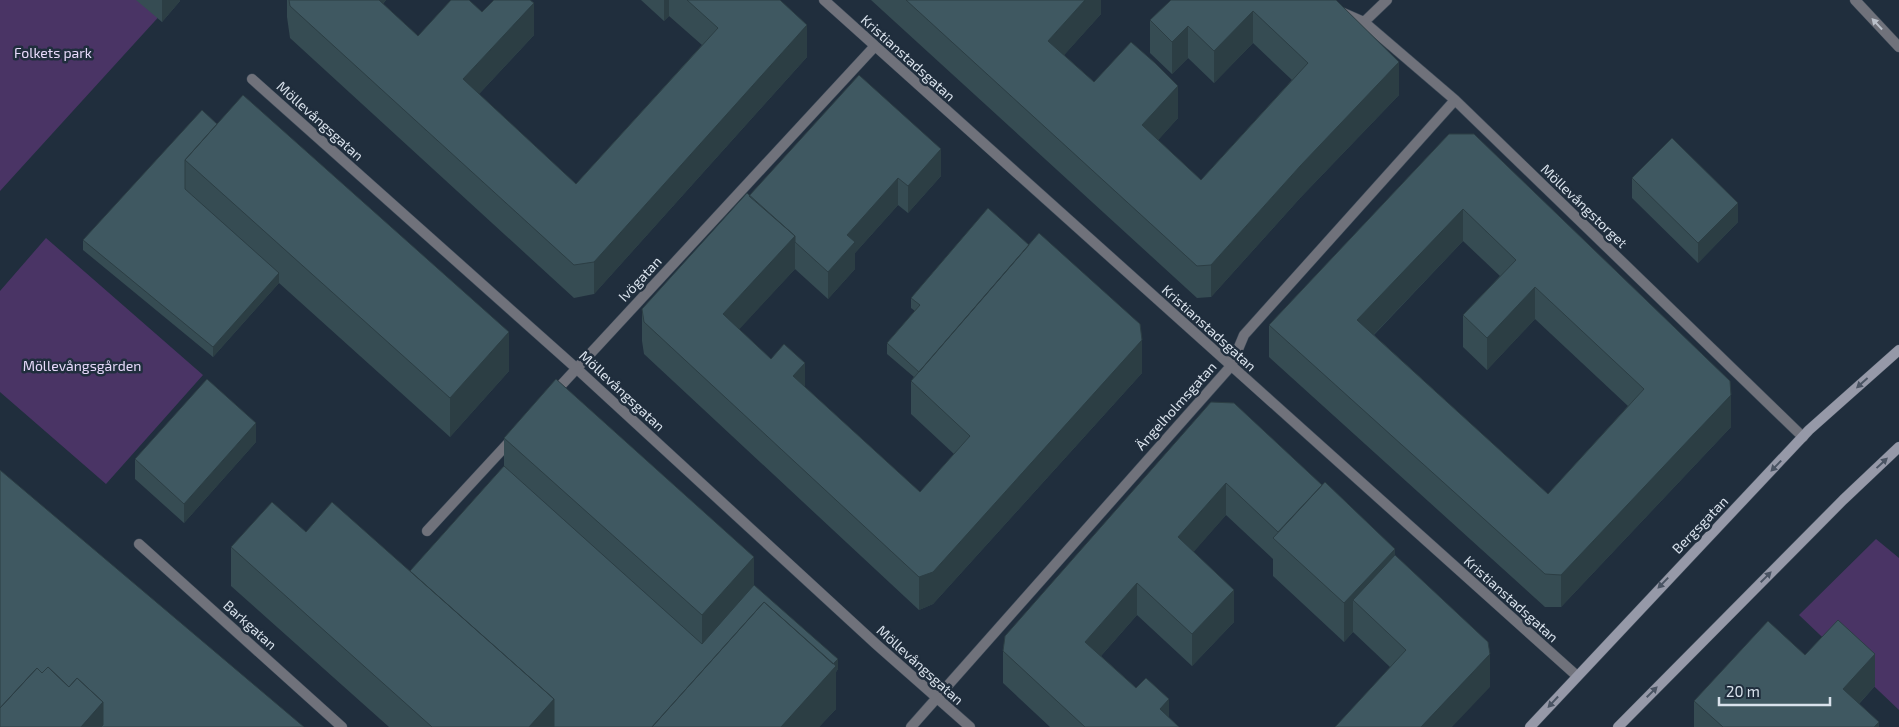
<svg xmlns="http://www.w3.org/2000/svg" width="1899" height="727" font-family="'Exo 2',sans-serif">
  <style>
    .green { fill: #4a3465 }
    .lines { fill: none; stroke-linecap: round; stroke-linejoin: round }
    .street-casing { stroke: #3e4b59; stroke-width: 11 }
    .secondary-casing { stroke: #3e4b59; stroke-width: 11 }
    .street { stroke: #70727b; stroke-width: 10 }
    .secondary { stroke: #9699a8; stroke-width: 10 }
    .wall { fill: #364c53; fill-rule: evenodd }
    .shaded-wall { fill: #2c3e44 }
    .building { fill: #3f5861; stroke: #2c3e44; fill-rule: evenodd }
    .oneway { fill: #bac0ca }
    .oneway2 { fill: #495362 }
    .labels { text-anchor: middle; stroke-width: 5; stroke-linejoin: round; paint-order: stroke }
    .park-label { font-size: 14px; fill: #e7dafb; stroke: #202e3d }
    .street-label { font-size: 14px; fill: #d9e2ec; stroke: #202e3d }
  </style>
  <rect width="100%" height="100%" fill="#202e3d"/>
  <path class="green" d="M0,0H174L0,191Z
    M46,238L203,375L106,484L0,392V291Z
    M1876,539L1899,558V710L1799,615Z"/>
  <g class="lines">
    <defs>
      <path id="street" d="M824,0L1577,676
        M1320,0L1325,5L1364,22L1455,100L1803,437
        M1855,0L1899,47
        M1364,22L1387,0
        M252,79L576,368L877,645L970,727
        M553,394L875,46
        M427,531L513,438
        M139,544L342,727
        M911,727L1231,366L1244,335L1455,100"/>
      <path id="secondary" d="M1530,727L1809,430L1899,350
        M1618,727L1843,500L1899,447"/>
    </defs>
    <use href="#street" class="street-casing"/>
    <use href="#secondary" class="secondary-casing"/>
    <use href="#street" class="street"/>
    <use href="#secondary" class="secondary"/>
  </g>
  <path class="wall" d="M136,0H180V1L162,22Z
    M287,0H386L383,4L418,36L482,12L534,35L479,94L576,184L702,45L669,16L664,21L641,0H780L807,57L594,294L574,298L290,38L287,17Z
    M871,0H1101V14L1064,55L1094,82L1178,118L1158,140L1201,180L1292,80L1253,43L1214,83L1188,58L1172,74L1150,53V20L1336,0L1399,95L1301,197L1211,297L1197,298Z
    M859,75L941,176L908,213L898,205L855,253V269L828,299L795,269L739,329L771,359L805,387L920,492L954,454L911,414V381L914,377L887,354V343L915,311L911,308V298L1142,373L933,604L919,610L644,354L642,341V309L749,196Z
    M217,124L509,371L450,437L279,283L213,357L83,250V240Z
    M1449,134L1731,427L1561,607H1545L1269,357V325ZM1463,241L1500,276L1463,315V347L1487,370L1535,319L1628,406L1548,494L1374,335Z
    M1632,178L1738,222L1698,263L1632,198Z
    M1211,402L1395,555L1490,687L1390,667L1353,632L1344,642L1273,576V559L1226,515L1193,552L1234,622L1192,666L1137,615L1101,656L1179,727H1050L1003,683V651Z
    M504,438L754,585L838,669L836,672V709L819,727H389L231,586V547L306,532L410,571L504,466Z
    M256,442L184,523L135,479V459Z
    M1805,655L1875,686L1859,704L1879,727H1694V701Z"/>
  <path class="shaded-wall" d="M162,0H180V1L162,22Z
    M367,0H386L367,21Z
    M664,0H669V16L664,21Z
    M1085,0H1101V14L1048,73V41Z
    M534,3V35L463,111V79Z
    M1253,11V43L1214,83V51Z
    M807,25V57L594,294V262Z
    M1188,26V58L1172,74V42Z
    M1399,62V95L1301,197L1211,297V265L1301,165Z
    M1178,86V118L1142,158V125Z
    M941,149V176L908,213V186Z
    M898,178V205L855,253V269L828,299V272L847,235Z
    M1738,203V222L1698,263V243Z
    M1463,209V241L1357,352V320Z
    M795,236V269L723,347V314Z
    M279,273V283L213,357V347Z
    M1535,287V319L1487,370V338Z
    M509,332V371L450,437V398Z
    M1142,340V373L933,604L919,610V577Z
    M805,363V395L793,376Z
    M1731,395V427L1561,607V575Z
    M256,423V442L184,523V504Z
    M1226,483V515L1178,570V537Z
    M1395,549V587L1353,600V632L1344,642V603Z
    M754,557V596L702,654V615Z
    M1137,583V615L1085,674V642Z
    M1234,590V622L1192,666V634Z
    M1490,654V687L1452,727H1421Z
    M1875,654V686L1843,721V689Z
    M838,659V669L836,672V709L819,727H781L817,682Z
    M554,699V727H529Z
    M1169,699V727L1160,709Z
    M103,702V727H81Z
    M1879,722V727H1874Z"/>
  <path class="building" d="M289,0H379L418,36L451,0H469L482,12L494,0H530L534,3L463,79L576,184L718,28L687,0H780L807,25L594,262L574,265L290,6Z
    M906,0H1085L1048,41L1094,82L1131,42L1155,63L1178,86L1142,125L1201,180L1308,63L1253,11L1214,51L1188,26L1172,42L1150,20L1171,0H1336L1399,62L1301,165L1211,265L1197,266Z
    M859,75L941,149L908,186L898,178L847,235L855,242L828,272L795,242V236L749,196Z
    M243,95L509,332L450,398L185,160Z
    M202,110L217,124L185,160V189L279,273L213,347L83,240Z
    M1449,134H1474L1730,381L1731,395L1561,575L1545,574L1269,325ZM1463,209L1516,260L1463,315L1487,338L1535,287L1644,389L1548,494L1357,320Z
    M1672,138L1738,203L1698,243L1632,178Z
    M747,193L795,236L723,314L771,359L784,344L805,363L793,376L920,492L970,436L911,381L1039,233L1140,324L1142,340L933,572L919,577L644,322L642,309Z
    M988,208L1029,245L919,372L887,343L920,305L911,298Z
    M207,379L256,423L184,504L135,459Z
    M556,379L754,557L702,615L504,438Z
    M1211,402L1234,403L1322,485L1278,532L1226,483L1178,537L1234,590L1192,634L1137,583L1085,642L1136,688L1146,678L1169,699L1160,709L1179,727H1085L1003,651L1005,636Z
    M504,466L702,644L754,585L838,659L833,664L764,602L652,727H554V699L410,571Z
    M0,470L304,727H101L103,725V702L77,678L69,687L48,667L42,673L37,668L0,708Z
    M1325,482L1395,549L1344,603L1273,538Z
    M272,502L306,532L332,502L554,699L529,727H432L231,547Z
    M1395,555L1488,642L1490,654L1421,727H1335L1406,650L1353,600Z
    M764,602L836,666L781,727H652Z
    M1838,620L1875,654L1843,689L1879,722L1874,727H1723L1694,701L1768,621L1805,655Z
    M48,667L69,687L77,678L103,702L81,727H0V708L37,668L42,673Z"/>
  <defs><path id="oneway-solid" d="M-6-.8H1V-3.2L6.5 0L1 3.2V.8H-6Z" transform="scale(1.25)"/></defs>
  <use class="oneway" href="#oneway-solid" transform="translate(1877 24) rotate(-133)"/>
  <g class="oneway2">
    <use href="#oneway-solid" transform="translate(1862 383) rotate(138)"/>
    <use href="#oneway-solid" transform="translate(1882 463) rotate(-43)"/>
    <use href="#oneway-solid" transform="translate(1776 466) rotate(134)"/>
    <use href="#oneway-solid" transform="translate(1766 577) rotate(-45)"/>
    <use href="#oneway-solid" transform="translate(1663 583) rotate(134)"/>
    <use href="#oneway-solid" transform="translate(1652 692) rotate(-45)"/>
    <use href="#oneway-solid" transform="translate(1553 702) rotate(133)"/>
  </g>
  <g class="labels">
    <g class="park-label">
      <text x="53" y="58">Folkets park</text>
      <text x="82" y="371">Möllevångsgården</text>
    </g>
    <g class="street-label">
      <text transform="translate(908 58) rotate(42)" y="5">Kristianstadsgatan</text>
      <text transform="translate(320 121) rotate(42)" y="5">Möllevångsgatan</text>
      <text transform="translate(1584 206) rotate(44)" y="5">Möllevångstorget</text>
      <text transform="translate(640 279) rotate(-47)" y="5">Ivögatan</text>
      <text transform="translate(1209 328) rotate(42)" y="5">Kristianstadsgatan</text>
      <text transform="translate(622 391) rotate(43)" y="5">Möllevångsgatan</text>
      <text transform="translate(1176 406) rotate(-48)" y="5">Ängelholmsgatan</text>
      <text transform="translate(1700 525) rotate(-46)" y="5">Bergsgatan</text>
      <text transform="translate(1511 599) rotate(42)" y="5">Kristianstadsgatan</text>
      <text transform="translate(250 625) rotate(42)" y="5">Barkgatan</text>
      <text transform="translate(920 665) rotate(42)" y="5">Möllevångsgatan</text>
    </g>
  </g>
  <path d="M1719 697v8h111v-8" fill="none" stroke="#d9e2ec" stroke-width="2.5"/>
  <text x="1726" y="697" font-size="15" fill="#d9e2ec" stroke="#202e3d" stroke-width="4" paint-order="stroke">20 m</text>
</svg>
